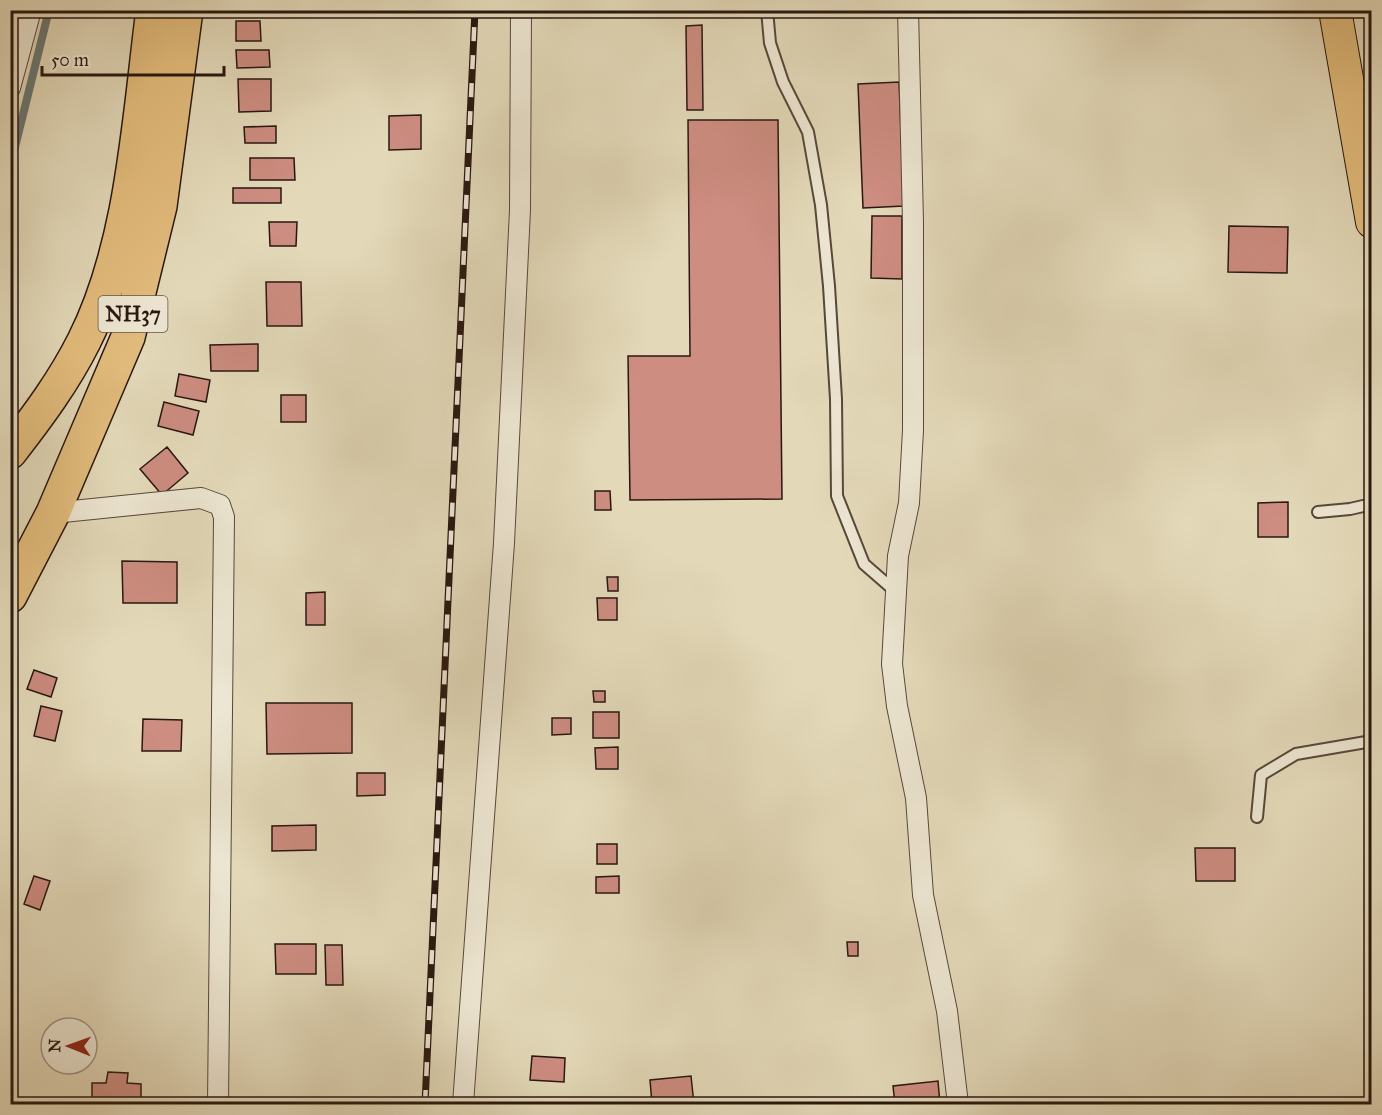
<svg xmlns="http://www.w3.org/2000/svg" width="1382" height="1115" font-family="'IM FELL Great Primer',serif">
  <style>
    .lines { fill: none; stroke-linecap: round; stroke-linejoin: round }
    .stream { stroke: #6b7874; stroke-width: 8 }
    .building { fill: #cd8d81; stroke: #291710; stroke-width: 1.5 }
    .lane-casing { stroke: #58483a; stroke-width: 14 }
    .street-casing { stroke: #58483a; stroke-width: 22 }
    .primary-casing { stroke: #291710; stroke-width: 34 }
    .highway-casing { stroke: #291710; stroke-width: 36 }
    .lane { stroke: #ede6d2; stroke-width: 10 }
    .street { stroke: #ede6d2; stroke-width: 20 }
    .primary { stroke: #e2bc7c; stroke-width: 32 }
    .highway { stroke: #e2bc7c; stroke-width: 33 }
    .rail-casing { stroke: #291710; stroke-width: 7 }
    .rail { stroke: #ede6d2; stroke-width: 4.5; stroke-dasharray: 14; stroke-linecap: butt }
    .labels { text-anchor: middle; stroke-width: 4.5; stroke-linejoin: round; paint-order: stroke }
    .shield { fill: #ede6d2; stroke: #64554a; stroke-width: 1.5 }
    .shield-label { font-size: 21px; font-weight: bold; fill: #291710 }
  </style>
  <rect width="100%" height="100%" fill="#e3d9b9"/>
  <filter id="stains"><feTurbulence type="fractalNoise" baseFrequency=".00333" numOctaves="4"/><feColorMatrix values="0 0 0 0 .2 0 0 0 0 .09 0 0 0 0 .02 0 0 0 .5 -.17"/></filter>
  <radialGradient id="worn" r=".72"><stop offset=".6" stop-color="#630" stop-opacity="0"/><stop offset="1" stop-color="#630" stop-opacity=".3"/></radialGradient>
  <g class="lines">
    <path class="stream" d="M10,167L49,10"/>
  </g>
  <path class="building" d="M236,21H260L261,41H236Z
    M702,25L703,110H687L686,26Z
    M236,50H269L270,67L237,68Z
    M238,79H271V111L239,112Z
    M899,82L904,206L863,208L858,84Z
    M421,115V149L389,150V116Z
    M688,120H778L782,499L630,500L628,356H690Z
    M276,126V143H245L244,127Z
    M250,158H294L295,180H250Z
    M233,188H281V203H233Z
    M872,216H902V279L871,278Z
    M269,222H297L296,246H270Z
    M1229,226L1288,227L1287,273L1228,272Z
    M266,282H301L302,326H267Z
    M258,344V371H211L210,345Z
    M179,374L210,380L206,402L175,396Z
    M281,395H306V422H281Z
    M164,402L199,411L193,435L158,426Z
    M167,447L188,473L162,495L140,469Z
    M595,491H610L611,510H595Z
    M1288,502V537H1258V503Z
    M122,561L177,562V603H123Z
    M607,577H618V591H608Z
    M325,592V625H306V593Z
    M597,598H617V620H598Z
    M34,670L57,678L51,697L27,689Z
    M593,691H605V702H594Z
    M266,703H352V753L267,754Z
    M41,706L62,711L55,741L34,736Z
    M593,712H619V738H593Z
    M552,718H571V734L552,735Z
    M143,719L182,720L181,751H142Z
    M618,747V769H596L595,748Z
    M357,773H385V795L357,796Z
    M316,825V850L272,851V826Z
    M597,844H617V864H597Z
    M1195,848H1235V881H1196Z
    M34,876L50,881L40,910L24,904Z
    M619,876V893H596V877Z
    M847,942H858V956H848Z
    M275,944H316V974H276Z
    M325,945H342L343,985H326Z
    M532,1056L565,1058L564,1082L530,1080Z
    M108,1072L128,1073L127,1083L141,1084V1101L156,1100L155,1104H92V1083H106Z
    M691,1076L694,1104H652L650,1080Z
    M938,1081L940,1104H895L893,1086Z
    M571,1101H605V1104H571Z"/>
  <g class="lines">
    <defs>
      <path id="lane" d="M767,10L770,43L783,82L808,132L821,205L829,286L836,399L837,496L864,564L895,591
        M1318,512L1350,509L1372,504
        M1257,817L1261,775L1296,754L1372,741"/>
      <path id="street" d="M908,10L913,222V430L909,503L898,556L892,664L897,706L916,798L923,895L947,1011L958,1104
        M10,88L31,10
        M53,513L201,498L220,505L224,517L218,1104
        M463,1104L504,543L520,210L521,10"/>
      <path id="primary" d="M1335,10L1372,222"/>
      <path id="highway" d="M10,452C38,416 64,381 84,341C133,244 139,117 153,10
        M10,596L53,513L128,337L160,206L186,10"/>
    </defs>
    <use href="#lane" class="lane-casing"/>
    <use href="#street" class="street-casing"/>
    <use href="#primary" class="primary-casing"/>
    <use href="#highway" class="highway-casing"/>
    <use href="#lane" class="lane"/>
    <use href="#street" class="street"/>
    <use href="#primary" class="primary"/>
    <use href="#highway" class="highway"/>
    <defs>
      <path id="rail" d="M425,1104L475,10"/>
    </defs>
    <use href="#rail" class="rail-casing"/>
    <use href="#rail" class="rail"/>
  </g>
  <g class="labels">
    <rect class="shield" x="98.5" y="296" width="69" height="36" rx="4.5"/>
    <g class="shield-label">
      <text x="133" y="321">NH37</text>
    </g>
  </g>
  <rect width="1382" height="1115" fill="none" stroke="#e3d9b9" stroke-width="36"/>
  <rect x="12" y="12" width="1358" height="1091" fill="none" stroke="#291710" stroke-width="3"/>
  <rect x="18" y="18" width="1346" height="1079" fill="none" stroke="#291710" stroke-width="1.5"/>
  <g transform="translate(69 1046) rotate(271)"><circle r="28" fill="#ede6d2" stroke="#9f9384" stroke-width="1.5"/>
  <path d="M0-4.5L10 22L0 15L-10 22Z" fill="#8f2418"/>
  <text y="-9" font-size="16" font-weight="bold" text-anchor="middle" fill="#291710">N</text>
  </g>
  <path d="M42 66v9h182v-9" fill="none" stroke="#291710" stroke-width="3"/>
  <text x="51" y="66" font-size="18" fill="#291710" stroke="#ede6d2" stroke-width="4.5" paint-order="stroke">50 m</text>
  <rect width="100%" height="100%" filter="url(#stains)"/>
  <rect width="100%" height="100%" fill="url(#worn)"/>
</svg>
